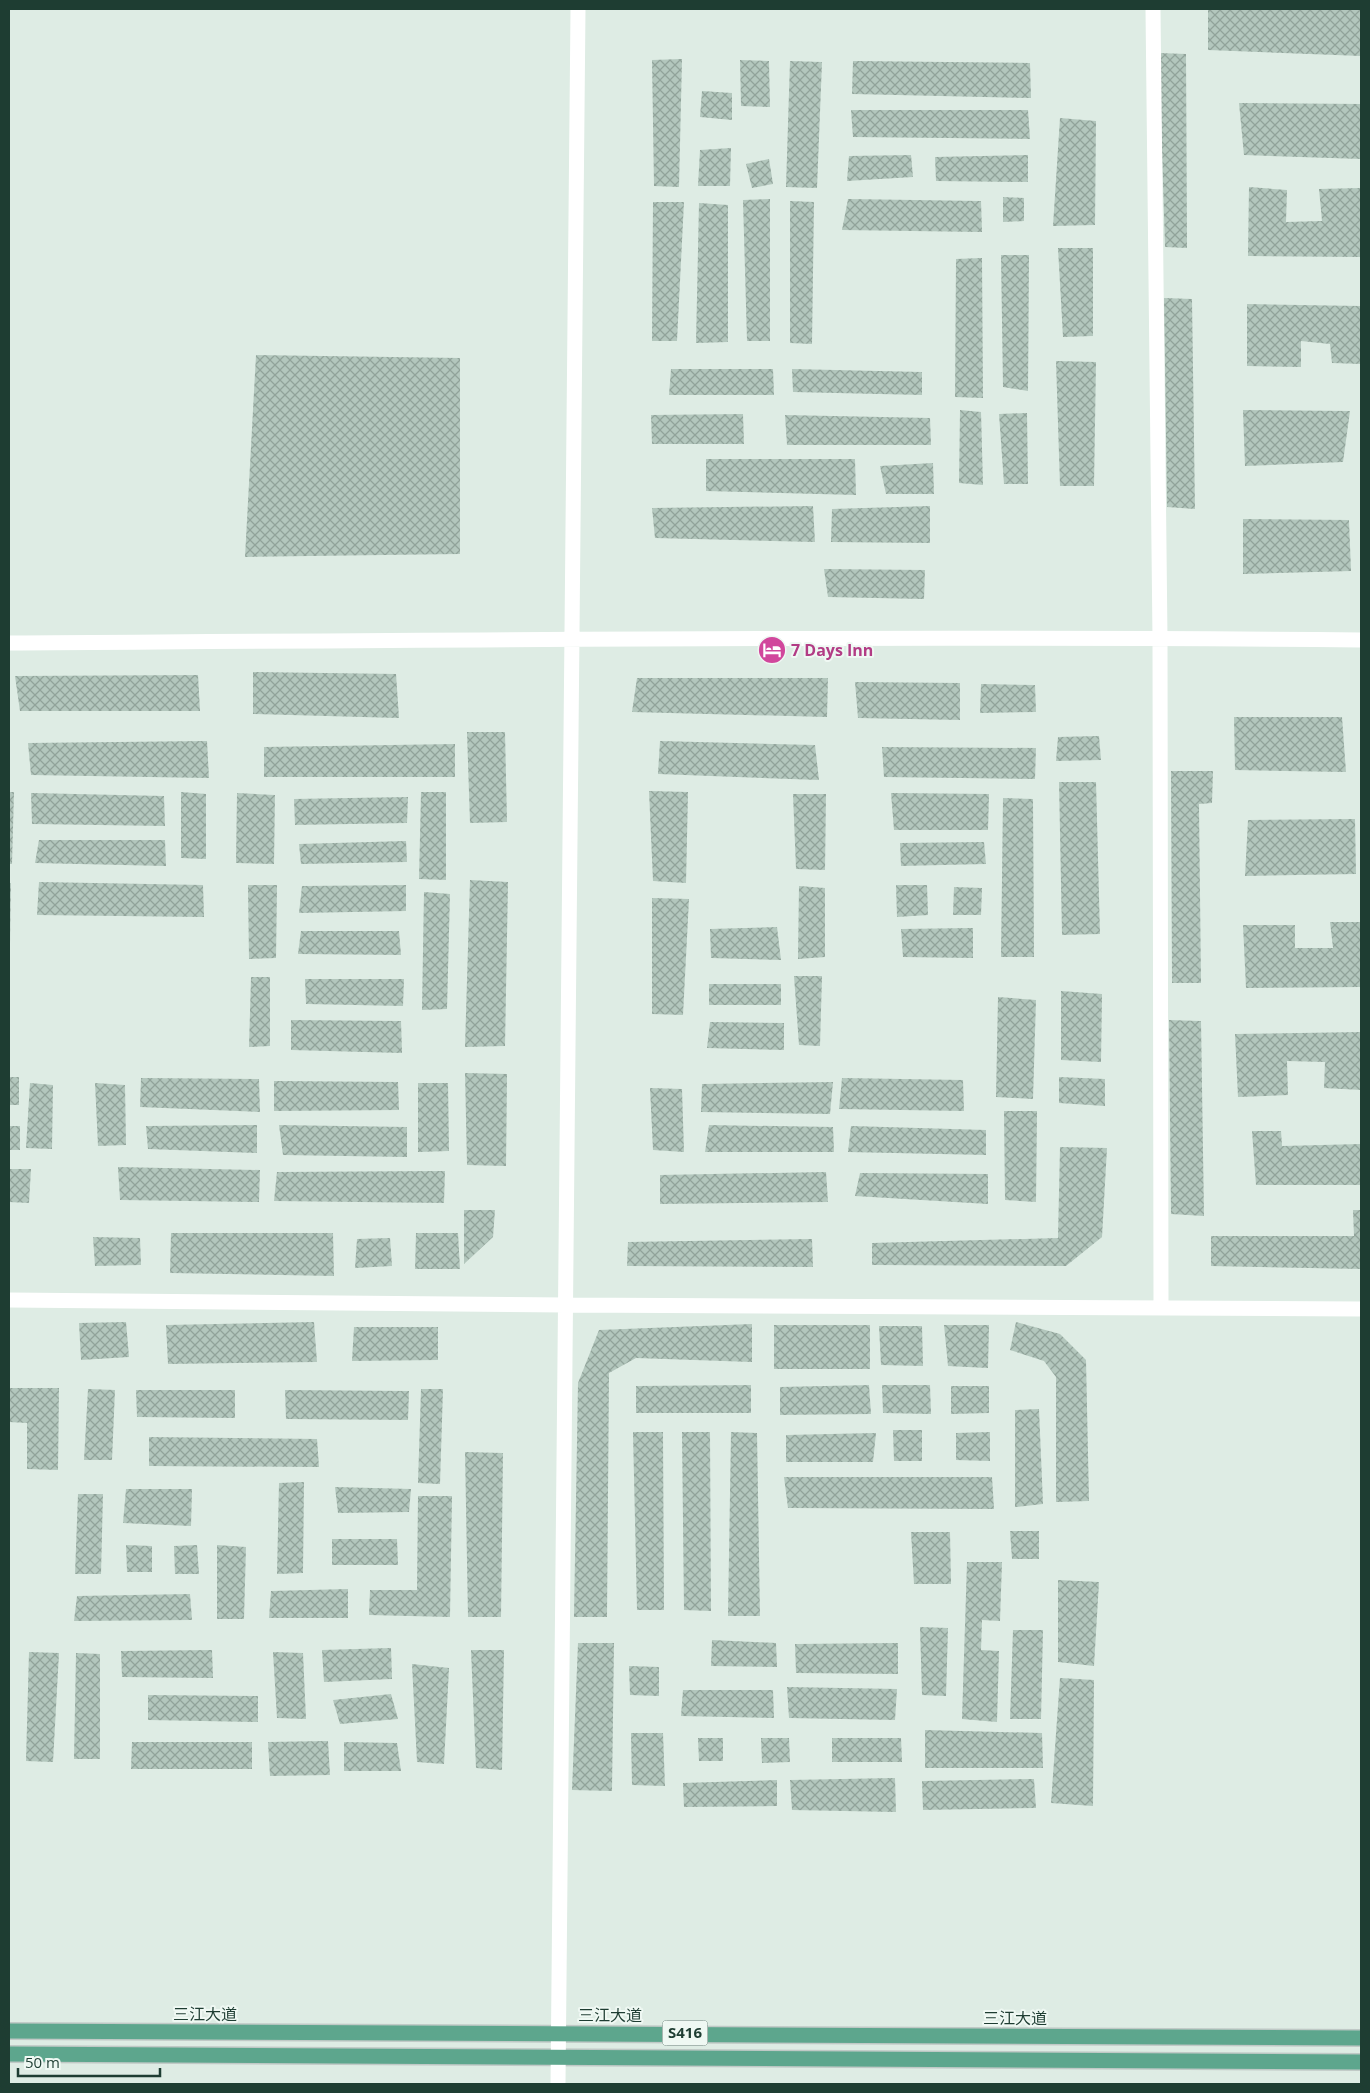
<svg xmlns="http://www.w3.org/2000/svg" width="1370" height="2093" font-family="'Open Sans','Noto Sans SC',sans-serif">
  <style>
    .building { fill: url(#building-cross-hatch) }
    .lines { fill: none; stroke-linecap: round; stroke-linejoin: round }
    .major-casing { stroke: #c0c9c6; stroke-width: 18 }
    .minor { stroke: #fff; stroke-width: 15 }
    .major { stroke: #5da68d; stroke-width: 15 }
    .labels { text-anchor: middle; stroke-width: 4; stroke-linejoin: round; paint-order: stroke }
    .shield { fill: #eff8f3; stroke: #5d756c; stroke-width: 1 }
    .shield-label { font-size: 15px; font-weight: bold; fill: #1e3d32 }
    .hotel-label { font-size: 16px; font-weight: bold; fill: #b23c85; stroke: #eff8f3; text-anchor: start }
    .street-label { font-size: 16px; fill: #1e3d32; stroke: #eff8f3 }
  </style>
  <defs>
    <pattern id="building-cross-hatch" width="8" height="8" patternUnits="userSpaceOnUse" patternTransform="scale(1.25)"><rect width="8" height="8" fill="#b3c7bd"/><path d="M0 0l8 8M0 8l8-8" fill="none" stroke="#91a39a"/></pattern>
  </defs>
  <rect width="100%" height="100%" fill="#deece4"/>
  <path class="building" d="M1208,9H1361V56L1208,50Z
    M1159,53L1186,54L1187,248L1165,247Z
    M682,59L679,187L654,186L652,60Z
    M740,60L769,61L770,107L741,106Z
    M790,61L822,62L817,188L786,187Z
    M853,61L1030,63L1031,98L852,94Z
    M702,91L732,93V120L700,117Z
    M1239,103L1361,104V159L1244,155Z
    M851,110H1028L1030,139L853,137Z
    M1060,118L1096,121L1095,225L1053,226Z
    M731,148L730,186H698L700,150Z
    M911,155L913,177L847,181L849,156Z
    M1028,155V182L936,181L935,157Z
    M769,159L773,184L752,188L746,164Z
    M1249,187L1287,190L1286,222L1322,221L1319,189L1361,188V257L1248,256Z
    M1003,197L1024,198V221L1003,222Z
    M770,199V341H747L743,200Z
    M848,199L981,201L982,232L842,230Z
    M790,201L814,202L812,344L790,343Z
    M653,202H684L677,341H652Z
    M699,203L728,205V342L696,343Z
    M1058,248H1093V336L1063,337Z
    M1001,255H1029L1028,391L1003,387Z
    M982,258L983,398L955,397L956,259Z
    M1164,298L1192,299L1195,509L1167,507Z
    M1247,304L1361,306V364L1332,363L1330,344L1301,341V367L1247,366Z
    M256,355L460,358V554L245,557Z
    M1056,361L1096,362L1094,486H1060Z
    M671,369H773L774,395H669Z
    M792,369L922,372V395L793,392Z
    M960,410L981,412L983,485L959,483Z
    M1243,410L1350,411L1343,462L1245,466Z
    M1027,413L1028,484H1004L999,414Z
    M743,414L744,444H652L651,415Z
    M785,415L930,418L931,445H787Z
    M706,459H855L856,495L706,491Z
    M933,463L934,494H886L880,466Z
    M813,506L815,542L655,538L652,508Z
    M930,506V543L831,542L832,509Z
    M1243,519L1349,520L1351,571L1243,574Z
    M824,569L925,570L924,599L828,597Z
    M253,672L396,674L399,718L253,714Z
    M198,675L200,711H20L15,676Z
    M637,678H828L827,717L632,712Z
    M855,682L960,683V720L858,718Z
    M981,684L1035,685L1036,712L980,713Z
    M1234,717H1342L1346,772L1235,770Z
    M467,732H505L507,822L470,823Z
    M1099,736L1101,760L1056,761L1058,737Z
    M207,741L209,778L31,775L28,743Z
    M660,741L815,745L819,780L658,774Z
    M455,744V777H264V747Z
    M882,747L1036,748L1035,779L884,777Z
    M1171,771H1213L1212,803L1199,804L1201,983H1172Z
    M1059,782H1096L1100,934L1062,935Z
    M649,791L688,792L686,883L653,881Z
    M9,792H14L12,864H9Z
    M181,792L206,794V859L181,858Z
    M421,792H446V880L419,879Z
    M31,793L164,796L165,826L32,824Z
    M237,793L275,795L274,864L236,863Z
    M891,793L989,794L988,830H894Z
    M793,794H826L825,870L796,869Z
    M408,797L407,823L295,825L294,799Z
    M1003,798L1033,799L1034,957H1001Z
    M1355,819L1356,874L1245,876L1248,820Z
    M39,840H165L166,866L35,863Z
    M406,841L407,862L301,864L299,844Z
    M984,842L986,864L901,866L900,843Z
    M470,880L508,882L505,1046L465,1047Z
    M39,882L203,885L204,917L37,915Z
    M9,883H11L10,944H9Z
    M248,885H277L276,958L249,959Z
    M406,885V911L299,913L302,886Z
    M896,885H927L928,915L897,917Z
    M799,886L825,888V957L798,959Z
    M954,887L982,888L981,915H953Z
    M424,892L450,894L447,1009L422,1010Z
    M652,898L689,899L683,1015L652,1014Z
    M1330,922H1361V987L1246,988L1243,925H1295V948H1333Z
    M777,927L781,960L711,958L710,929Z
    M973,928V958L903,957L901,929Z
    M301,931H399L401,955L298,954Z
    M794,976H822L820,1046L799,1045Z
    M251,977H270V1046L249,1047Z
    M305,979H404L403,1006L306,1004Z
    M709,984H781V1005H709Z
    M1061,991L1102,994L1101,1062L1061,1060Z
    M998,997L1036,1000L1033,1099L996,1097Z
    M291,1020L401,1021L402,1053L291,1050Z
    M1169,1020L1201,1021L1204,1216L1171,1214Z
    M710,1022L784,1023V1050L707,1048Z
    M1361,1032V1090L1324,1088L1325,1062L1287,1061L1288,1095L1238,1097L1235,1034Z
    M465,1073L507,1074L506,1166L467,1165Z
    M9,1077H19V1105H9Z
    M1059,1077L1105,1079V1106L1059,1103Z
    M141,1078L259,1079L260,1112L140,1107Z
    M842,1078L963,1080L964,1111L839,1109Z
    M274,1081L398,1082L399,1110L274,1111Z
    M833,1082L830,1114L701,1112L702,1084Z
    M30,1083L53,1085L52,1149L26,1148Z
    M95,1083L125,1085L126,1145L98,1146Z
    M418,1083H448L449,1151L418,1152Z
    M650,1088L682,1089L684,1152L653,1150Z
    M1004,1111H1037L1036,1202L1005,1200Z
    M257,1125V1153L148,1149L146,1126Z
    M279,1125L407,1127V1157L283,1155Z
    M709,1125L833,1127L834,1152H705Z
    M9,1126H20V1150H9Z
    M851,1126L986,1130V1155L848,1152Z
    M1252,1131H1281L1282,1146L1361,1144V1185H1256Z
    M1060,1147L1107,1148L1102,1237L1066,1266L872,1265V1243L1058,1238Z
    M118,1167L260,1170L259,1202L120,1200Z
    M9,1169H31L29,1203L9,1202Z
    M445,1171L444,1203L274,1201L277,1172Z
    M826,1172L828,1202L660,1204V1175Z
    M860,1173L988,1174V1204L855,1196Z
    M464,1210H495L493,1237L464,1264Z
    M1353,1210H1361V1269L1211,1266V1236H1354Z
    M171,1233H333L334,1276L170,1273Z
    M416,1233H458L460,1269H415Z
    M93,1237L140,1238L141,1265L95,1266Z
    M390,1238L392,1266L355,1268L357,1239Z
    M812,1239L813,1267L627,1266L628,1242Z
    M126,1322L129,1357L81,1360L79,1323Z
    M314,1322L317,1362L168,1364L166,1325Z
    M1016,1322L1060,1334L1086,1360L1089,1501L1056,1502V1377L1044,1361L1010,1350Z
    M752,1324V1362L636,1358L609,1373L607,1617H574L578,1383L599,1330Z
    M774,1325H870V1369H774Z
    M944,1325H989L988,1368L948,1366Z
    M879,1326H922L923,1366L881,1365Z
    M354,1327H438V1360L352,1361Z
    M751,1385V1413H636V1386Z
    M869,1385L871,1414L780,1415V1387Z
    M882,1385H930L931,1414L883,1413Z
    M951,1386H989V1413L951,1414Z
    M9,1388H59L58,1470L27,1469V1423L9,1422Z
    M88,1389L115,1390L112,1460H84Z
    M421,1389H443L440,1484L418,1483Z
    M136,1390H235V1418L137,1417Z
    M285,1390L409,1391L408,1420L286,1419Z
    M1039,1409L1043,1504L1015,1507V1410Z
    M893,1430H922V1461H894Z
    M633,1432H663L664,1610H637Z
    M682,1432H710L711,1611L684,1610Z
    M731,1432L757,1433L760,1616H728Z
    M990,1432V1461L956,1460V1433Z
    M876,1433L873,1462H786V1435Z
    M149,1437L317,1439L319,1467L149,1466Z
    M465,1452L503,1453L501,1617H468Z
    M784,1477H992L994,1509L788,1508Z
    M304,1482L303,1573L277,1574L279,1483Z
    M335,1487L411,1489L409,1512L338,1513Z
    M126,1489H192L191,1526L123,1523Z
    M78,1494H103L101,1574H75Z
    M418,1496H452L450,1617L369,1615L370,1590H417Z
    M1010,1531H1039V1559H1012Z
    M911,1532H950L951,1584H914Z
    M332,1539H397L398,1565H332Z
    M126,1545L152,1546V1572H127Z
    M197,1545L199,1574H175L174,1546Z
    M217,1545L246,1547L244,1619H217Z
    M967,1562H1002L1000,1621L982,1620L981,1650L999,1651L997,1722L962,1719Z
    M1058,1580L1099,1582L1094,1666L1058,1662Z
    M348,1589V1618H269L271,1591Z
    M190,1594L192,1620L74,1621L77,1596Z
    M920,1627L948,1628L946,1696L922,1695Z
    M1013,1630H1043L1041,1719H1010Z
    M712,1640L776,1643L777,1667L711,1666Z
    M578,1643H614L612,1791L572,1790Z
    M898,1643V1674L796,1673L795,1644Z
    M391,1648L392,1679L324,1682L322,1650Z
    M212,1650L213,1678L122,1677L121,1651Z
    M471,1650H504L502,1770L476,1768Z
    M29,1652L59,1653L53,1762L26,1761Z
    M273,1652L303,1653L306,1719L277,1718Z
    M76,1653L100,1654V1759H74Z
    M412,1664L449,1668L444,1764L417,1762Z
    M629,1666L659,1667V1696L630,1695Z
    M1060,1678L1094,1680L1093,1806L1051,1803Z
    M787,1687L897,1689L895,1720L789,1718Z
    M683,1690H773L774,1718L681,1716Z
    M391,1694L398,1719L340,1724L333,1700Z
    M148,1695L258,1696V1722L148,1720Z
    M925,1730L1042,1733L1043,1768H925Z
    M631,1733H663L665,1786L632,1785Z
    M698,1738H723V1761H699Z
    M761,1738H789L790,1762L762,1763Z
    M832,1738H901L902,1762H832Z
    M328,1741L330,1775L270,1776L268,1742Z
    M132,1742H252V1769H131Z
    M344,1742L397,1743L401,1771H344Z
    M895,1778L896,1812L792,1810L790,1780Z
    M1034,1779L1036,1808L923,1810L922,1781Z
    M777,1780V1806L684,1807L683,1783Z"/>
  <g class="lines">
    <defs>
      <path id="major" d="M9,2031L1361,2038
        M9,2054L1361,2062"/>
    </defs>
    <use href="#major" class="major-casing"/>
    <path class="minor" d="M1153,9L1160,638L1161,1307
      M9,643C460,640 910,636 1361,640
      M9,1300L566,1305L1361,1309
      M558,2084L578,9"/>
    <use href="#major" class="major"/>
  </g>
  <defs>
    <symbol id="hotel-disc" viewBox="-11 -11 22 22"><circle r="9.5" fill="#d1479c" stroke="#eff8f3"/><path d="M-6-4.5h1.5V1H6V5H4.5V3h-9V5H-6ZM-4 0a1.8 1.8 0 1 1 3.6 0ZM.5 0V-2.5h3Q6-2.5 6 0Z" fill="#fff"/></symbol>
  </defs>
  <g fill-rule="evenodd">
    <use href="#hotel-disc" x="756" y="634" width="32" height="32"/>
  </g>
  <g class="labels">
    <rect class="shield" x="662.5" y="2020.5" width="45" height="25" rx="4"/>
    <g class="shield-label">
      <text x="685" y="2038">S416</text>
    </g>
    <g class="hotel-label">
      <text x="791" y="656">7 Days Inn</text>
    </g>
    <g class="street-label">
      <text x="205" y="2020">三江大道</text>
      <text x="610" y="2021">三江大道</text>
      <text x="1015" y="2024">三江大道</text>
    </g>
  </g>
  <rect width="1370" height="2093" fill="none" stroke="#1e3d32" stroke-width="20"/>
  <path d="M18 2068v8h142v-8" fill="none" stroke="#1e3d32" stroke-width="2.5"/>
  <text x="25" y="2068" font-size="15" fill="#1e3d32" stroke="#eff8f3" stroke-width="4" paint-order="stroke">50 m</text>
</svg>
